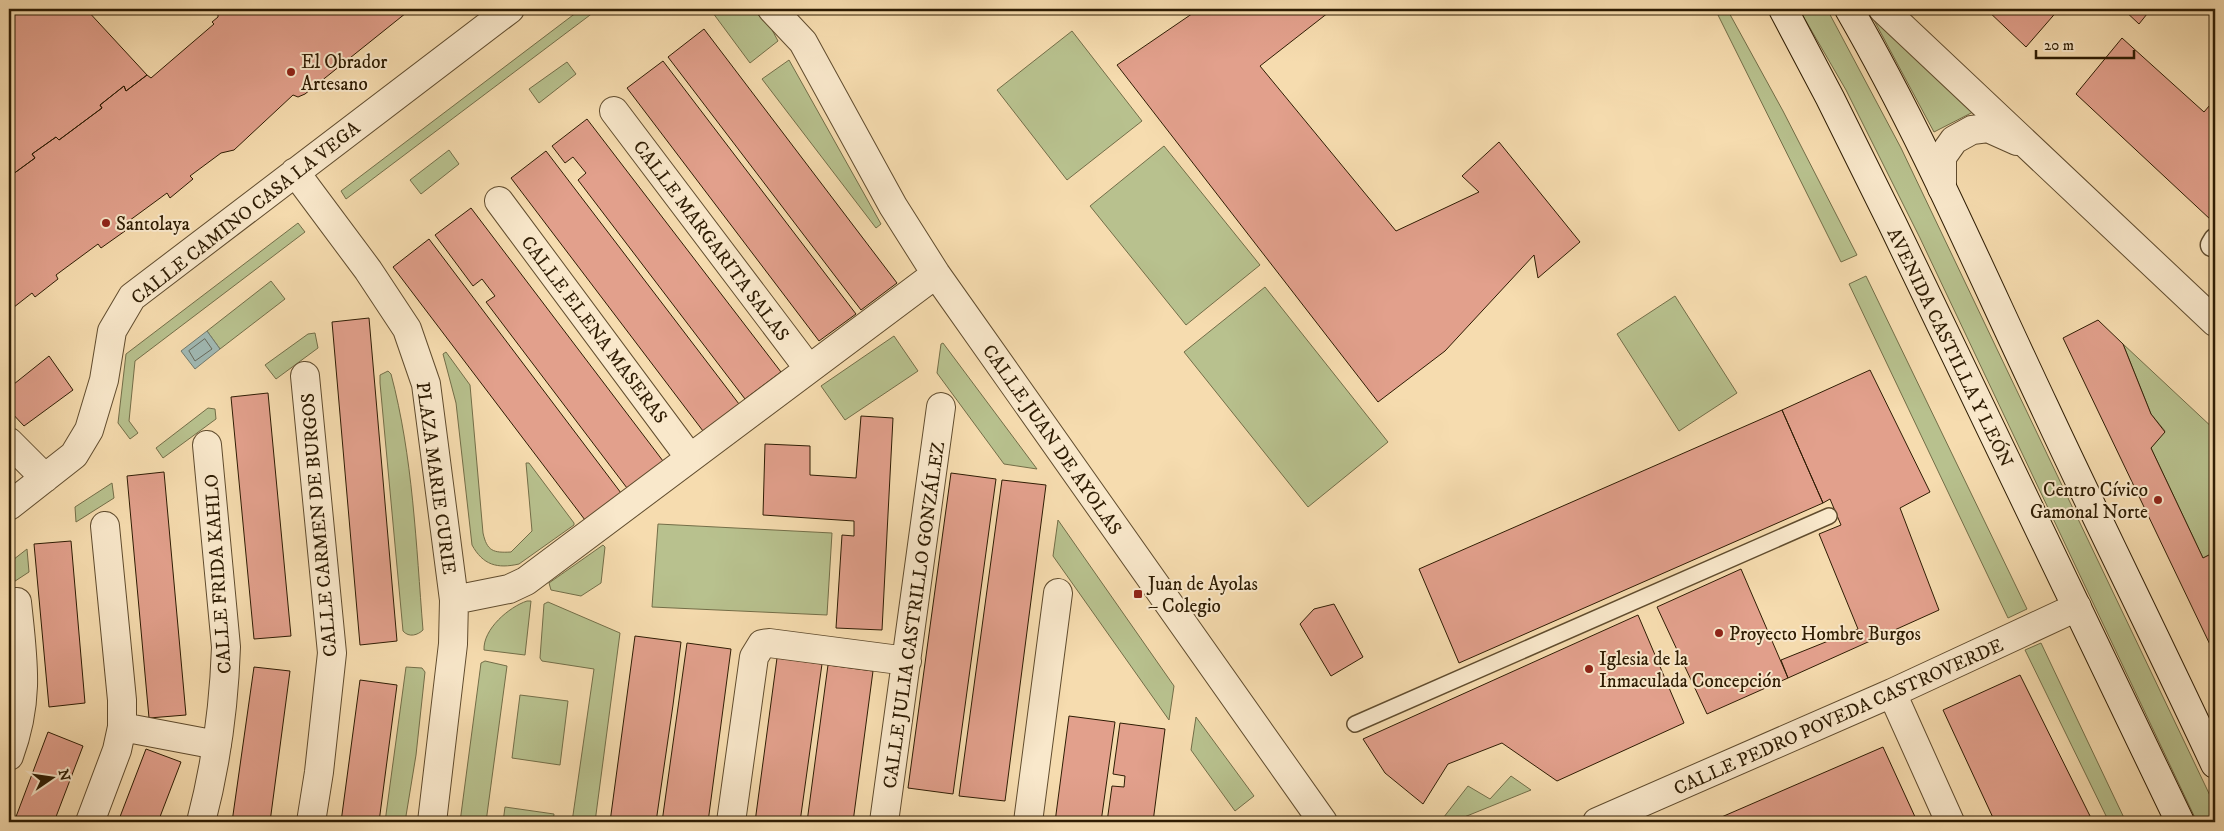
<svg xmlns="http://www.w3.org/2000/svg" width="2224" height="831" font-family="'IM FELL DW Pica',serif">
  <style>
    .green { fill: #b8c18e; stroke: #736e48 }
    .water { fill: #a0b9b4; stroke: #727a6d }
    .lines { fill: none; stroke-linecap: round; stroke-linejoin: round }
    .shore { stroke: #676a5c; stroke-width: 1 }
    .building { fill: #e2a08c; stroke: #2e1c03 }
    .service-casing { stroke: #604c2e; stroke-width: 18 }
    .pedestrian-casing { stroke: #604c2e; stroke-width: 25 }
    .minor-casing { stroke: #604c2e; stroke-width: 30 }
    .secondary-casing { stroke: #2e1c03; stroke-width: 30 }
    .service { stroke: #f9e8cb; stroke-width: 15 }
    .pedestrian { stroke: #f9e8cb; stroke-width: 22 }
    .minor { stroke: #f9e8cb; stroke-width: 28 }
    .secondary { stroke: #f9e8cb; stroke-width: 28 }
    .poi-dot { fill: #8f2418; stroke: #f9e8cb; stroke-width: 2 }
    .labels { text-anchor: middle; stroke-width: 4; stroke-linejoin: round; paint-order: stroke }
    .poi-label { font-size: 19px; fill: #2e1c03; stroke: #f9e8cb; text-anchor: start }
    .street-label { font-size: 19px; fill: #2e1c03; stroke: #f9e8cb }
  </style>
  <rect width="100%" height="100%" fill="#f6dcaf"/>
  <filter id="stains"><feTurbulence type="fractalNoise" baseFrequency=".004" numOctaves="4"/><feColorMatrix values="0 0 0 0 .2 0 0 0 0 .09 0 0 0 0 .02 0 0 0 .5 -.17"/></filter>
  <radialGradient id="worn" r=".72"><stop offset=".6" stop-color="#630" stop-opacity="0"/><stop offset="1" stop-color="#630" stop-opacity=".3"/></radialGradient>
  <path class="green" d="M581,9H598L346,199L341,191Z
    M710,9H752L771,28L778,41L750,63Z
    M1715,9H1727L1783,111L1857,255L1841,262Z
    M1799,9H1827L1901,148L2215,806V822H2197L1920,238L1846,90Z
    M1868,9H1870L1977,110L1934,132Z
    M1072,31L1142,121L1067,180L997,90Z
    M789,60L881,224L876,228L762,79Z
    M567,62L576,74L539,103L529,89Z
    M1164,146L1260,265L1186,325L1090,206Z
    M449,150L459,164L421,194L410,180Z
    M298,223L305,232L135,361L129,421L138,433L130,439L118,423L126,354Z
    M1866,276L2027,609L2008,618L1849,284Z
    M271,281L285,299L220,349L207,331Z
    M1265,287L1388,442L1308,507L1184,352Z
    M1675,296L1737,393L1679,431L1617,334Z
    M315,333L318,348L276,379L265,365L308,334Z
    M894,336L918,371L845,420L821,386Z
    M943,343L946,347L1037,469L1004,464L937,373L941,344Z
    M2123,344L2215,430V552L2203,558L2151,448L2165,431L2151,414Z
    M446,352L470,385L483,533C487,551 493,553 511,552L532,531L526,463H529L574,523V525L519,564C497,569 483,565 472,545L456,403L443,354Z
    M388,371L391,374C413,457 416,544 423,630C418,635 409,638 403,631L380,383V375Z
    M208,408L215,409L216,419L163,458L156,448Z
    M112,483L114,498L76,522L75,507Z
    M1058,520L1174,686L1169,720L1053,556Z
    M658,524L832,533L827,615L652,607Z
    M603,545L605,547L601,583L581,596L551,590L549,583Z
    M27,549L29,572L9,585V563Z
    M527,601H531L525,655L484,650C483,629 509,607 527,601Z
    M548,602L620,633L595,822H572L594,669L542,661L540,658L544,604Z
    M2041,643L2115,799L2126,822H2109L2025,650Z
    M485,661L507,666L486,822H460L481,663Z
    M406,667L422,668L425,672L416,755L405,822H385Z
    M520,695L568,701L560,765L512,758Z
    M1196,717L1254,796L1235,811L1191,750Z
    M1511,776L1531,790L1452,822H1440L1468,786L1490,799Z
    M505,807L554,814L553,822H503Z"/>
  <path class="water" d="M207,331L220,349L195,369L181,351Z"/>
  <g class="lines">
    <path class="shore" d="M205,339L212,349L195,361L189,351Z"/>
  </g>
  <path class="building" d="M9,9H86L147,75L126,91L124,86L100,105L102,108L59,140L56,137L32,154L35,158L9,177Z
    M218,9H411L305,94L298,97L293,95L234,150L221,153L190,176L193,179L170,198L167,193L122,226L125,231L101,248L98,244L56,275L58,279L35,297L32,293L9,311V177L35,158L32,154L56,137L59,140L102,108L100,105L124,86L126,91L147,75L151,78L214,24L212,22L218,17Z
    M1199,9H1333L1260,66L1396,231L1479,192L1462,176L1499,142L1580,242L1538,278L1534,255L1445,351L1378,402L1117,65Z
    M1986,9H2059L2026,47Z
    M2123,9H2151L2139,24Z
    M704,29L897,283L861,310L668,57Z
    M2122,38L2204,112L2215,99V215L2211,220L2076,94Z
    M663,61L856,314L819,341L627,88Z
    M587,119L781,372L745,399L578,180L586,173L573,157L565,163L552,146Z
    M546,151L739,404L703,431L511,178Z
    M471,208L663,461L627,488L486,302L495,296L482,279L473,286L435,235Z
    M429,239L621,493L585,520L393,267Z
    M369,318L397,641L360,645L332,322Z
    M2098,320L2123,344L2151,414L2165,432L2151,448L2203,558L2215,552V655L2063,338Z
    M49,356L73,390L24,426L9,410V388Z
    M1870,370L1930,492L1900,508L1939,610L1788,678L1781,660L1858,629L1819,534L1841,525L1830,499L1823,503L1782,410Z
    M268,393L291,636L254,639L231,397Z
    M1782,410L1823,503L1459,663L1419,569Z
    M861,416L893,418L882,630L836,628L842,535L854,536V521L763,515L765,444L810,446V475L856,478Z
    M164,472L186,715L149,718L127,476Z
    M951,473L996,479L953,794L908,788Z
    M1002,480L1046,485L1005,801L959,796Z
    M71,541L85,703L49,707L34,544Z
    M1741,569L1788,678L1707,714L1657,607Z
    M1334,604L1363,657L1331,676L1300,624L1314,609Z
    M1638,615L1684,723L1557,781L1502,743L1448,764L1423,804L1385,773L1363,739Z
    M635,636L681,642L673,705L656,822H610Z
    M687,643L731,649L708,822H662Z
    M777,658L822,664L800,822H755Z
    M828,665L873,671L853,822H807Z
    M254,667L290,671L270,822H232Z
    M2020,675L2093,822H1995L1943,710Z
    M360,680L397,685L379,822H341Z
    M1069,716L1115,722L1101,822H1055Z
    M1120,723L1165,729L1153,822H1107L1112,786L1124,787L1125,776L1113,774Z
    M48,732L83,746L54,822H14Z
    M1883,747L1916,819L1910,822H1710Z
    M146,749L181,762L158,822H118Z"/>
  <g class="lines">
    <defs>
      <path id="service" d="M1355,724L1829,516"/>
      <path id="pedestrian" d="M2212,245L2215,240"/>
      <path id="minor" d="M772,9L803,42L893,206L936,274L1323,822
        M1883,9L2215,322
        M614,111L809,369
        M295,172L368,270L407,329L426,384L454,600L453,644L432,822
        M1942,188V157L1954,140L1972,130L1988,128L2017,141
        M499,201L690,458
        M305,376L332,653L319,772L311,822
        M9,442L45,478
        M9,506L74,455L89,430L104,380L112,331L132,297L510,9
        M454,600L509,589L526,581L936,274
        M1892,693L1950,822
        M122,727L217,745
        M9,756C30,699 23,660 17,602
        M90,822L117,750L122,727V700L105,526
        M201,822C216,765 224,706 226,647L207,445
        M731,822L754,657L762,644L769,643L907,661
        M884,822L941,407
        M1028,822L1058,593
        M1597,822L1892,693L2077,607"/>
      <path id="secondary" d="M1783,9L1830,98L1892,223L2180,822
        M1849,9C1923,137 1981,273 2044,406C2100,526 2159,644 2215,764"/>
    </defs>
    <use href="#service" class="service-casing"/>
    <use href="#pedestrian" class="pedestrian-casing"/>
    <use href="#minor" class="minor-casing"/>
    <use href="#secondary" class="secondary-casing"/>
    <use href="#service" class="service"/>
    <use href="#pedestrian" class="pedestrian"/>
    <use href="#minor" class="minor"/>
    <use href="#secondary" class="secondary"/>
  </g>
  <g class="poi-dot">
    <circle cx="291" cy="72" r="5"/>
    <circle cx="106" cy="223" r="5"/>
    <circle cx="2158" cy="500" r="5"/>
    <rect x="1133" y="589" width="10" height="10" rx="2.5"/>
    <circle cx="1719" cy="633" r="5"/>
    <circle cx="1589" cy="669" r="5"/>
  </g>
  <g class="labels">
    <g class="poi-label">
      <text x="301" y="68">El Obrador<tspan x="301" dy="22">Artesano</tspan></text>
      <text x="116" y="230">Santolaya</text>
      <text x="2148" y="496" text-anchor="end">Centro Cívico<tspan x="2148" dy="22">Gamonal Norte</tspan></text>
      <text x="1148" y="590">Juan de Ayolas<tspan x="1148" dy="22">– Colegio</tspan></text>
      <text x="1729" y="640">Proyecto Hombre Burgos</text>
      <text x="1599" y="665">Iglesia de la<tspan x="1599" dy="22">Inmaculada Concepción</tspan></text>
    </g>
    <g class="street-label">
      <text transform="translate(245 212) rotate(-38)" y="7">CALLE CAMINO CASA LA VEGA</text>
      <text transform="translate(712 240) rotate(53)" y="7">CALLE MARGARITA SALAS</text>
      <text transform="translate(595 329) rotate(53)" y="7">CALLE ELENA MASERAS</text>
      <text transform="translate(1951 347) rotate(64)" y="7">AVENIDA CASTILLA Y LEÓN</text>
      <text transform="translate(1053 439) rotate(55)" y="7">CALLE JUAN DE AYOLAS</text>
      <text transform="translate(437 478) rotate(82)" y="7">PLAZA MARIE CURIE</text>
      <text transform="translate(318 525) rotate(-95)" y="7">CALLE CARMEN DE BURGOS</text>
      <text transform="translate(217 574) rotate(-94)" y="7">CALLE FRIDA KAHLO</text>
      <text transform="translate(913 615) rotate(-82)" y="7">CALLE JULIA CASTRILLO GONZÁLEZ</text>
      <text transform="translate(1838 716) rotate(-24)" y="7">CALLE PEDRO POVEDA CASTROVERDE</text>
    </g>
  </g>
  <rect width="2224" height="831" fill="none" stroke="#f6dcaf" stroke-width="30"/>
  <rect x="10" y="10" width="2204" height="811" fill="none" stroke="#2e1c03" stroke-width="2.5"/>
  <rect x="15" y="15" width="2194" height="801" fill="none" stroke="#2e1c03"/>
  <g transform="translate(52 778) rotate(77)" stroke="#f9e8cb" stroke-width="4" paint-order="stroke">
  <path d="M0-4L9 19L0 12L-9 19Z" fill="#2e1c03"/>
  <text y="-8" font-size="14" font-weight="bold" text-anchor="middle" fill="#2e1c03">N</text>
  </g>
  <path d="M2036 50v8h98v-8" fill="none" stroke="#2e1c03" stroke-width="2.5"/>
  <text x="2044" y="50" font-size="15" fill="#2e1c03" stroke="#f9e8cb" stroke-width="4" paint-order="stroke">20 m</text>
  <rect width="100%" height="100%" filter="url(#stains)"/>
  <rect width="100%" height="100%" fill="url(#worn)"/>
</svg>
